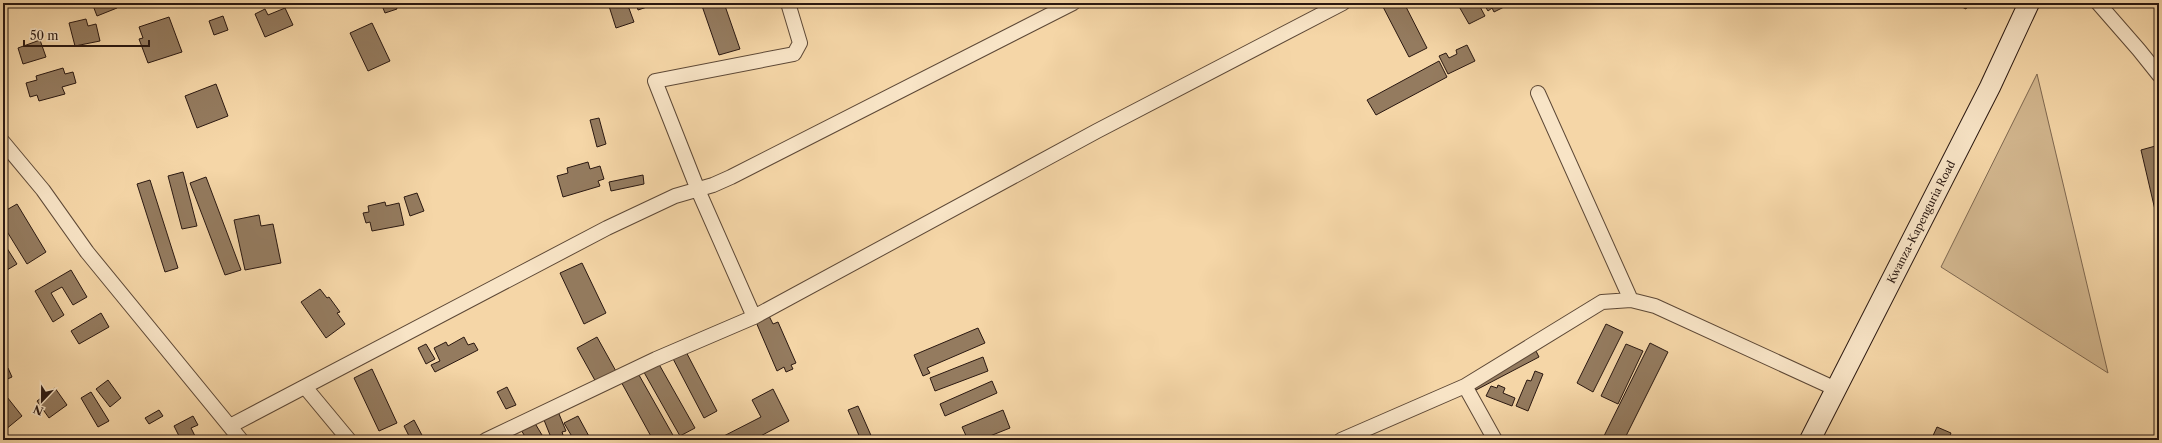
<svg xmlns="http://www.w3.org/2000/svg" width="2162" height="443" font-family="'Libre Caslon Text',serif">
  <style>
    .green { fill: #d2b68e; stroke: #7e6750 }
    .building { fill: #947b5f; stroke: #2a1811 }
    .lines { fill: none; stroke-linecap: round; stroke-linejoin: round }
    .street-casing { stroke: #5d4836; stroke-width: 16 }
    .secondary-casing { stroke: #2a1811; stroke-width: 22 }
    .street { stroke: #f8e4c6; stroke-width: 14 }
    .secondary { stroke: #f8e4c6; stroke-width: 20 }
    .labels { text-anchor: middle; stroke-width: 3; stroke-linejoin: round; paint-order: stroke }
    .street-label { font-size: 11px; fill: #2a1811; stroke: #f8e4c6 }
  </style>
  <rect width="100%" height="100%" fill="#f5d6a7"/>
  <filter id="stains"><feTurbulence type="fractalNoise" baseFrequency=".005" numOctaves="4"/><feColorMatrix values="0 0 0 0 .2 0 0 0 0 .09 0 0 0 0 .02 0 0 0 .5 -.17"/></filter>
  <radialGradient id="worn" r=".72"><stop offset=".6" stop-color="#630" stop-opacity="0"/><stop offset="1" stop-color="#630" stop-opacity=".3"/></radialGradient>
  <path class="green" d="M2037,74L2108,373L1941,267Z"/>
  <path class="building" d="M92,3H114L117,8L97,16Z
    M381,3H395L397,9L385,13Z
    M608,3H627L634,22L616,28Z
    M636,3H656V4L638,10Z
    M701,3H724L740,49L719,55Z
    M1381,3H1404L1427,48L1409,57Z
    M1457,3H1478L1485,16L1469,24Z
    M1483,3H1504L1506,6L1494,12L1492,8L1488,11Z
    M1954,3H1969L1966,9Z
    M285,8L293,25L265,37L255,14L265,9L268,15Z
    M223,16L228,30L214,35L209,21Z
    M169,17L182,52L148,63L139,39L143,38L139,27Z
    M86,19L88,26L96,24L100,41L75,46L69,23Z
    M372,23L390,61L368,71L350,33Z
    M40,40L46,57L23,64L18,48Z
    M1467,45L1475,61L1448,74L1439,56L1446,53L1449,58L1457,54L1456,50Z
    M1439,61L1447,77L1376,115L1367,100Z
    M63,68L65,74L73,72L76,83L62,87L65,94L39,101L37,95L30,97L26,83L37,80L36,76Z
    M216,84L228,116L197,128L185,96Z
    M599,118L606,144L597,147L590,120Z
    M2159,145V227L2141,150Z
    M588,162L590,169L600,166L604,179L598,181L600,186L563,197L557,176L568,173L567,168Z
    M183,172L197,226L182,229L168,176Z
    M643,175L644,184L611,191L609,182Z
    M206,177L241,270L225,275L190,183Z
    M150,180L178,268L165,272L137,184Z
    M417,193L424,211L410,216L404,197Z
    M385,202L386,206L399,203L404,225L372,231L370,222L366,223L363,213L369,212L368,206Z
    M17,204L46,252L27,264L3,225V212Z
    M259,215L261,226L273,224L281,263L245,270L234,220Z
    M3,242L17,264L7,270L3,263Z
    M582,263L606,313L584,324L560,273Z
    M71,270L87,297L73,305L62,287L51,293L64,315L53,322L35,291Z
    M320,289L327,298L329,297L340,312L337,313L345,324L326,338L301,302Z
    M101,313L109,327L79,344L71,331Z
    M769,316L773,324L778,322L796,363L791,365L793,369L786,372L784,367L777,371L756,322Z
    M1606,324L1623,332L1593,392L1577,383Z
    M978,328L985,343L927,368L930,373L923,376L914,355Z
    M464,337L468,345L474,343L478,350L435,372L431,365L440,361L434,348L446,342L448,346Z
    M597,337L617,373L597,384L577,348Z
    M1650,343L1668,352L1624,440H1602Z
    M426,344L435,359L426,364L418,348Z
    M1626,344L1643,351L1618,404L1601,396Z
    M1533,345L1539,357L1476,390L1470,378Z
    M683,346L717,411L704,418L670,353Z
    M983,357L988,371L935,391L930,378Z
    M656,359L695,428L680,436L641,367Z
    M8,368L12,377L3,381V370Z
    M635,368L674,437L668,440H653L619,378Z
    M372,369L397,423L379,431L354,378Z
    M1535,371L1543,374L1528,411L1516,406L1527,380L1531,381Z
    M108,380L121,398L110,407L96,389Z
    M992,381L997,393L945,416L940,404Z
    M1498,385L1505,388L1503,393L1515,398L1512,406L1486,396L1491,386L1497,388Z
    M507,387L516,405L506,409L497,392Z
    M55,388L67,405L49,418L37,401Z
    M773,389L789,421L753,440H716L761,417L752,400Z
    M91,392L109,421L98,427L81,398Z
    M7,397L22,416L5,430L3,427V401Z
    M858,406L873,440H861L848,410Z
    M557,409L566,431L562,432L564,438L568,436L570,440H552L542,415Z
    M159,410L163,416L149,424L145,418Z
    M1003,410L1010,428L980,440H968L962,427Z
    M193,416L198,425L191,428L197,440H181L174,426Z
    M578,416L591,440H574L564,423Z
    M414,420L424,439L423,440H411L404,426Z
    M533,420L545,440H527L520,428Z
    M1937,427L1951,433L1948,440H1931Z"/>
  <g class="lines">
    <defs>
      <path id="street" d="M2098,3L2139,50L2159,75
        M1538,93L1631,300
        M3,142L43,190L87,252L241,440
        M754,317L698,190L655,81L794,54L800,43L788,3
        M1465,386L1495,440
        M305,387L349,440
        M230,426L607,228L675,196L713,185L731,177L1073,3
        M486,440L656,359L754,317L1097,131L1343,3
        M1341,440L1465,386L1602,302L1631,300L1655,306L1836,389"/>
      <path id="secondary" d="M1810,440L1990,87L2029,3"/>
    </defs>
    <use href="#street" class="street-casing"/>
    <use href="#secondary" class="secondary-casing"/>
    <use href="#street" class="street"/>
    <use href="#secondary" class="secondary"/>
  </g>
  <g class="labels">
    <g class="street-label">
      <text transform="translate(1921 222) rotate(-63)" y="4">Kwanza-Kapenguria Road</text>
    </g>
  </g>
  <rect width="2162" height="443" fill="none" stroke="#f5d6a7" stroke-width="16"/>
  <rect x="4" y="4" width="2154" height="435" fill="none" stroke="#2a1811" stroke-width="2"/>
  <rect x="8" y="8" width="2146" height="427" fill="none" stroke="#2a1811"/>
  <g transform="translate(42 401) rotate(202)" stroke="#f8e4c6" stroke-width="3" paint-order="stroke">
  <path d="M0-3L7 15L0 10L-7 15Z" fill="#2a1811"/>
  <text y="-6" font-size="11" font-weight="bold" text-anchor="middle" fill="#2a1811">N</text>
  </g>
  <path d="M24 40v6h125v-6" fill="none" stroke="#2a1811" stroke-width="2"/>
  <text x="30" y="40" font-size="12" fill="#2a1811" stroke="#f8e4c6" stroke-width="3" paint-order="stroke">50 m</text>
  <rect width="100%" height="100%" filter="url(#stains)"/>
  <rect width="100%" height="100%" fill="url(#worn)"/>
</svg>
